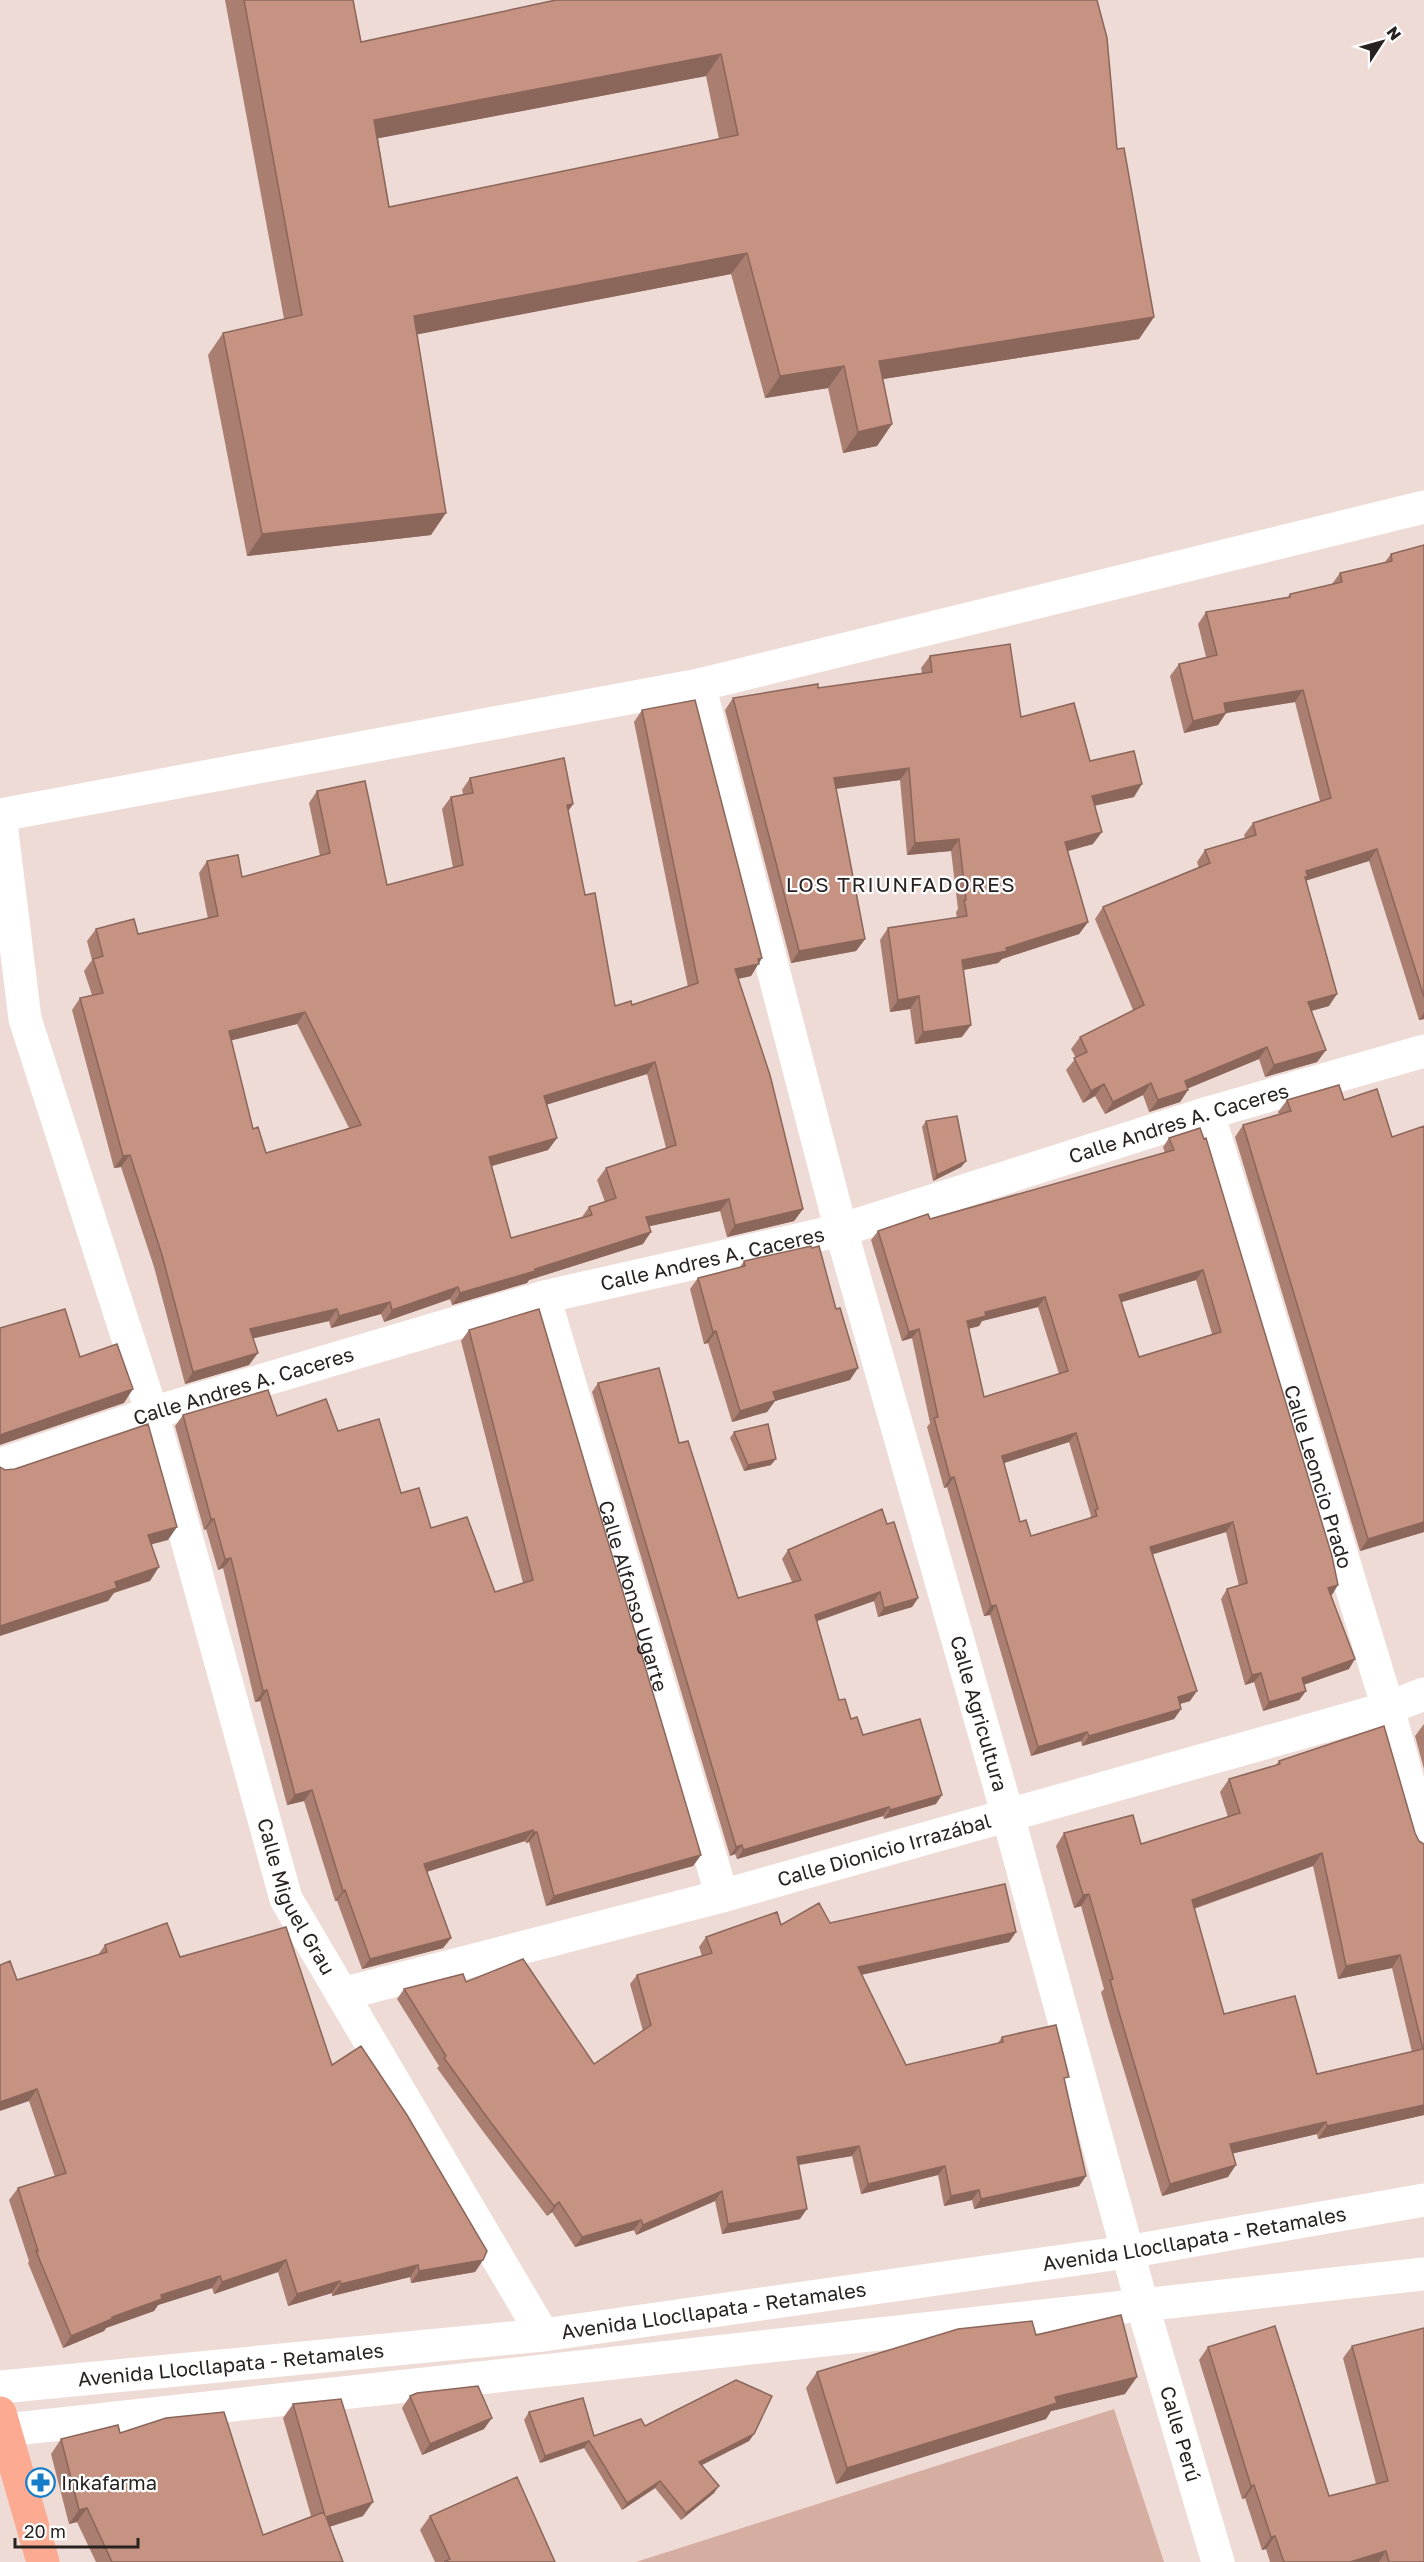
<svg xmlns="http://www.w3.org/2000/svg" width="1424" height="2562" font-family="'Golos Text',sans-serif">
  <style>
    .grass { fill: #d5ada1 }
    .lines { fill: none; stroke-linecap: round; stroke-linejoin: round }
    .street { stroke: #fff; stroke-width: 33 }
    .secondary { stroke: #fff; stroke-width: 33 }
    .highway { stroke: #fcaa91; stroke-width: 33 }
    .wall { fill: #aa7e70; fill-rule: evenodd }
    .shaded-wall { fill: #8b665b }
    .building { fill: #c69282; stroke: #8b665b; stroke-width: 1.5; fill-rule: evenodd }
    .labels { text-anchor: middle; stroke-width: 4.5; stroke-linejoin: round; paint-order: stroke }
    .street-label { font-size: 20px; fill: #282220; stroke: #fff }
    .poi-label { font-size: 20px; fill: #282220; stroke: #fff; text-anchor: start }
    .neighbourhood-label { font-size: 21px; letter-spacing: 1.5px; fill: #282220; stroke: #fff }
  </style>
  <rect width="100%" height="100%" fill="#eedbd6"/>
  <path class="grass" d="M1114,2409L1164,2562H636Z"/>
  <g class="lines">
    <g class="street">
      <path id="s1" d="M699,685L841,1230L1008,1816L1142,2304L1218,2562"/>
      <path id="s2" d="M0,815L25,1019L152,1413L286,1899L543,2335"/>
      <path d="M0,815L699,685L1424,507"/>
      <path id="s3" d="M1208,1113L1388,1708L1424,1840"/>
      <path id="s4" d="M544,1297L722,1896"/>
      <path id="s5" d="M0,1465L152,1413L544,1297L841,1230L1208,1113L1424,1051"/>
      <path id="s6" d="M342,1994L722,1896L1388,1708L1424,1694"/>
    </g>
    <g class="secondary">
      <path id="s7" d="M0,2387L543,2335L1127,2252L1424,2200"/>
      <path d="M0,2432L6,2430L1424,2274"/>
    </g>
    <path class="highway" d="M0,2413L43,2562"/>
  </g>
  <path class="wall" d="M225,0H353L361,42L556,0L1117,149L1154,317L1139,339L883,379L892,424L877,446L843,453L828,388L765,398L731,274L417,334L431,535L247,556L208,355L223,333L284,319ZM706,76L719,139L389,207L378,138Z
    M1424,545V1019L1419,1020L1369,861L1306,880L1329,1006L1311,1011L1326,1050L1317,1062L1265,1077L1259,1059L1188,1088V1090L1180,1102L1149,1112L1143,1095L1105,1114L1095,1096L1083,1103L1066,1070L1076,1058L1071,1049L1080,1037L1133,1010L1095,919L1103,907L1199,868L1197,862L1205,850L1245,838L1244,835L1253,823L1320,801L1295,702L1226,713L1218,725L1184,733L1170,676L1179,664L1206,657L1198,624L1206,612L1288,597L1290,594L1332,584L1340,573L1385,562L1391,554Z
    M930,656L1021,717L1090,761L1134,797L1094,806L1093,844L1068,851L1088,922L1079,934L1002,959L998,963L963,970L962,1037L915,1044L910,1009L890,1012L880,940L888,928L957,918L956,912L958,909L951,851L907,855L900,780L836,789L865,939L856,951L791,963L725,710L733,698L818,688L922,673L921,668Z
    M642,710L762,958L751,976L738,979L803,1209L794,1221L727,1237L720,1211L649,1226L643,1244L529,1280L527,1283L452,1305L450,1299L384,1322L381,1314L331,1328L329,1321L253,1338L249,1365L185,1384L154,1267L121,1167L114,1168L72,1010L80,998L92,995L84,971L92,960L87,941L96,929L138,934L208,919L199,873L207,861L242,877L320,856L309,803L317,791L387,885L453,868L442,809L451,797L463,794L462,790L470,778L573,804L568,811L585,895L615,1006L632,1005L688,987L634,722ZM297,1024L349,1128L266,1153L253,1129L231,1040ZM647,1074L666,1148L606,1168L597,1180L605,1202L589,1207L582,1217L511,1238L492,1166L548,1150L557,1138L547,1104Z
    M1287,1100H1344L1392,1137L1424,1126V1532L1360,1551L1235,1137L1243,1125L1279,1114L1278,1112Z
    M926,1121L966,1161L961,1167L933,1181L922,1127Z
    M1169,1138L1332,1595H1331L1349,1669L1304,1684L1306,1691L1299,1700L1263,1711L1254,1682L1245,1685L1221,1599L1227,1589L1239,1586L1226,1532L1153,1554L1190,1701L1180,1704L1181,1709L1174,1719L1082,1746L1081,1741L1031,1756L990,1615L984,1616L947,1487L944,1488L927,1427L930,1423L912,1338L902,1341L871,1240L878,1231L930,1219L1165,1153L1163,1147ZM1196,1280L1212,1334L1139,1357L1121,1302ZM1038,1307L1059,1374L984,1397L968,1329L979,1326L982,1321ZM1069,1442L1091,1516L1089,1519L1031,1536L1020,1522L1004,1463Z
    M744,1261L850,1380L775,1401L767,1412L732,1422L708,1343L704,1344L690,1289L698,1278L740,1267Z
    M469,1330L701,1855L693,1866L546,1906L529,1842L526,1843L525,1841L427,1871L451,1938L443,1948L362,1969L337,1901H335L304,1801L287,1805L260,1701L255,1702L223,1568L218,1570L206,1529L204,1530L175,1426L183,1415L277,1416L338,1431L401,1493L431,1528L495,1592L523,1583L461,1341Z
    M598,1383L679,1443L738,1598L792,1582L782,1559L788,1550L887,1524L918,1598L912,1607L878,1617L874,1601L817,1621L839,1700L851,1719L863,1735L936,1804L884,1819L883,1816L737,1859L735,1854L730,1856L592,1392Z
    M734,1432L771,1465L744,1471L730,1438Z
    M1424,1724V1769L1415,1736Z
    M1279,1761L1415,1833L1419,1841L1424,1844V2115L1318,2139L1317,2134L1233,2153L1228,2177L1162,2196L1109,2021L1101,1992L1104,1989L1081,1906L1074,1908L1056,1846L1064,1833L1141,1844L1228,1817L1220,1792L1229,1779L1276,1765ZM1313,1866L1338,1979L1392,1968L1412,2052L1317,2074L1224,2014L1194,1909Z
    M830,1923L1016,1932L1009,1942L861,1975L906,2065L998,2043L1002,2037L1065,2082L1086,2176L1079,2186L974,2209L972,2200L944,2206L938,2175L861,2194L852,2156L799,2165L800,2219L722,2234L715,2201L636,2235L634,2230L575,2247L552,2212L547,2216L482,2130L437,2068L439,2066L397,1999L404,1989L466,1982L594,2064L643,2031L630,1984L637,1975L702,1956L699,1947L706,1937L781,1925Z
    M105,1945L180,1957L332,2065L483,2260L475,2272L411,2283L410,2277L332,2296V2293L288,2306L278,2272L214,2294L212,2288L158,2305L154,2311L106,2328L104,2331L63,2348L28,2263L29,2261L9,2200L18,2188L55,2177L29,2101L17,1980L98,1955Z
    M1036,2335L1125,2394L1051,2411L1046,2419L836,2484L806,2388L817,2372Z
    M1352,2346L1424,2562H1270L1266,2549L1262,2550L1245,2498L1242,2499L1199,2360L1208,2347L1329,2496L1376,2484L1343,2358Z
    M410,2396L484,2429L422,2455L402,2408Z
    M293,2404L363,2516L329,2527L343,2562H96L77,2522L69,2524L51,2454L61,2439L120,2433L263,2535L311,2516L283,2418Z
    M529,2412L594,2436L645,2426L754,2434L749,2441L702,2465L714,2493L681,2520L655,2488L622,2510L584,2448L540,2463L524,2420Z
    M430,2516L555,2562H435L420,2530Z"/>
  <path class="shaded-wall" d="M721,54L706,76L359,142L374,120Z
    M747,253L731,274L399,338L414,316Z
    M1154,317L1139,339L864,382L879,361Z
    M844,366L828,388L765,398L780,376Z
    M892,424L877,446L843,453L858,432Z
    M446,513L431,535L247,556L262,534Z
    M1303,690L1295,702L1226,713L1218,725L1184,733L1193,721L1224,703Z
    M909,768L900,780L825,790L834,778Z
    M1142,784L1134,797L1083,808L1092,796Z
    M573,804L565,816L567,805Z
    M1102,832L1093,844L1057,854L1065,842Z
    M959,839L951,851L907,855L915,843Z
    M1377,849L1369,861L1305,881L1306,871Z
    M1088,922L1079,934L1002,959L998,963L953,972L962,960L1006,948Z
    M865,939L856,951L791,963L799,951Z
    M762,958L751,976L727,981L735,969L758,959Z
    M1337,994L1329,1006L1300,1014L1308,1002Z
    M919,996L910,1009L890,1012L898,1000Z
    M305,1012L297,1024L221,1043L229,1031Z
    M1424,1013V1019L1419,1020Z
    M971,1025L962,1037L915,1044L923,1032Z
    M1267,1047L1259,1059L1177,1093L1185,1081Z
    M1326,1050L1317,1062L1265,1077L1274,1065Z
    M655,1062L647,1074L536,1108L544,1096Z
    M1151,1083L1143,1095L1105,1114L1113,1102Z
    M1104,1084L1095,1096L1083,1103L1091,1091Z
    M1188,1090L1180,1102L1149,1112L1158,1100Z
    M557,1138L548,1150L481,1169L489,1157Z
    M130,1155L121,1167L114,1168L123,1156Z
    M966,1161L961,1167L933,1181L937,1175Z
    M729,1199L720,1211L637,1229L646,1217Z
    M803,1209L794,1221L727,1237L735,1225Z
    M651,1232L643,1244L529,1280L527,1283L452,1305L460,1293Z
    M1203,1270L1196,1280L1112,1305L1119,1295Z
    M458,1287L450,1299L384,1322L392,1310Z
    M1045,1297L1038,1307L982,1321L979,1326L960,1331L967,1321L985,1312Z
    M390,1302L381,1314L331,1328L339,1316Z
    M337,1309L329,1321L242,1341L250,1329Z
    M919,1329L912,1338L902,1341L909,1332Z
    M716,1331L708,1343L704,1344L713,1332Z
    M258,1353L249,1365L185,1384L193,1372Z
    M858,1368L850,1380L775,1401L767,1412L732,1422L740,1411L773,1392Z
    M133,1389L124,1403L0,1445V1436L3,1434Z
    M1076,1433L1069,1442L995,1466L1002,1456Z
    M776,1459L771,1465L744,1471L748,1465Z
    M954,1477L947,1487L944,1488L950,1478Z
    M211,1519H214L206,1529L204,1530Z
    M1233,1522L1226,1532L1144,1557L1150,1547Z
    M1424,1522V1532L1360,1551L1368,1539Z
    M177,1527L168,1540L138,1548L148,1535Z
    M231,1558L223,1568L218,1570L225,1559Z
    M159,1567L150,1581L114,1593L108,1601L0,1636V1626L115,1582Z
    M1338,1585L1332,1595L1321,1598L1328,1588Z
    M880,1592L874,1601L809,1624L815,1615Z
    M918,1598L912,1607L878,1617L884,1608Z
    M996,1605L990,1615L984,1616L991,1606Z
    M1355,1659L1349,1669L1295,1688L1302,1678Z
    M1261,1673L1254,1682L1245,1685L1252,1675Z
    M267,1690L260,1701L255,1702L263,1691Z
    M1197,1691L1190,1701L1172,1706L1178,1697Z
    M1306,1691L1299,1700L1263,1711L1269,1702Z
    M1181,1709L1174,1719L1082,1746L1089,1736Z
    M1087,1732L1081,1741L1031,1756L1038,1747Z
    M312,1790L304,1801L287,1805L295,1795Z
    M942,1795L936,1804L884,1819L890,1810Z
    M889,1807L883,1816L737,1859L743,1850Z
    M533,1830L525,1841L417,1875L424,1864Z
    M533,1832H537L529,1842L526,1843Z
    M742,1845L735,1854L730,1856L736,1847Z
    M1322,1853L1313,1866L1183,1912L1192,1900Z
    M701,1855L693,1866L546,1906L554,1896Z
    M345,1890L337,1901H335L343,1891Z
    M1089,1894L1081,1906L1074,1908L1083,1895Z
    M1016,1932L1009,1942L851,1977L858,1967Z
    M451,1938L443,1948L362,1969L370,1959Z
    M1400,1955L1392,1968L1338,1979L1346,1966Z
    M37,2089L29,2101L0,2111V2102Z
    M1424,2105V2115L1318,2139L1327,2126Z
    M1326,2122L1317,2134L1222,2156L1230,2144Z
    M859,2146L852,2156L790,2166L797,2157Z
    M1236,2165L1228,2177L1162,2196L1170,2184Z
    M945,2166L938,2175L861,2194L868,2184Z
    M1086,2176L1079,2186L974,2209L981,2199Z
    M979,2190L972,2200L944,2206L951,2196Z
    M722,2191L715,2201L636,2235L643,2225Z
    M559,2202L552,2212L547,2216L554,2206Z
    M807,2209L800,2219L722,2234L728,2224Z
    M641,2220L634,2230L575,2247L582,2237Z
    M286,2260L278,2272L214,2294L222,2282Z
    M483,2260L475,2272L411,2283L419,2271Z
    M418,2265L410,2277L332,2296L341,2284Z
    M220,2276L212,2288L158,2305L154,2311L106,2328L104,2331L63,2348L71,2336L112,2317L161,2295Z
    M340,2281L332,2293L288,2306L297,2294Z
    M1137,2377L1125,2394L1051,2411L1046,2419L836,2484L847,2468L1055,2397Z
    M492,2418L484,2429L422,2455L430,2444Z
    M754,2434L749,2441L694,2469L699,2462Z
    M589,2441L584,2448L540,2463L545,2456Z
    M660,2481L655,2488L622,2510L627,2503Z
    M1254,2485L1245,2498L1242,2499L1251,2486Z
    M719,2486L714,2493L681,2520L686,2513Z
    M373,2502L363,2516L316,2531L326,2517Z
    M87,2508L77,2522L69,2524L79,2510Z
    M1275,2536L1266,2549L1262,2550L1271,2537Z
    M1386,2551L1379,2562H1350Z"/>
  <path class="building" d="M244,0H353L361,42L556,0H1097L1107,38L1117,149L1124,148L1154,317L879,361L892,424L858,432L844,366L780,376L747,253L414,316L446,513L262,534L223,333L302,315ZM721,54L738,135L389,207L374,120Z
    M1424,545V997L1377,849L1306,871L1308,877H1305L1337,994L1308,1002L1326,1050L1274,1065L1267,1047L1185,1081L1188,1090L1158,1100L1151,1083L1113,1102L1104,1084L1091,1091L1074,1058L1087,1052L1080,1037L1144,1005L1103,907L1210,863L1205,850L1256,835L1253,823L1331,798L1303,690L1224,703L1226,713L1193,721L1179,664L1217,655L1206,612L1290,597V594L1342,582L1340,573L1392,561L1391,554Z
    M1010,644L1021,717L1074,703L1090,761L1134,751L1142,784L1092,796L1102,832L1065,842L1088,922L1006,948L1007,951L962,960L971,1025L923,1032L919,996L898,1000L888,928L967,916L964,900H966L959,839L915,843L909,768L834,778L865,939L799,951L733,698L818,684V688L932,672L930,656Z
    M695,700L762,958L758,959L759,964L735,969L770,1075L803,1209L735,1225L729,1199L646,1217L651,1232L535,1269V1271L460,1293L458,1287L392,1310L390,1302L339,1316L337,1309L250,1329L258,1353L193,1372L162,1255L130,1155L123,1156L80,998L103,993L93,959L103,956L96,929L134,919L138,934L218,916L207,861L238,855L242,877L330,853L317,791L365,781L387,885L463,865L451,797L473,793L470,778L564,758L573,804L567,805L585,895L595,893L615,1006L631,1001L632,1005L698,983L642,710ZM305,1012L361,1125L266,1153L258,1127L253,1129L229,1031ZM655,1062L676,1145L606,1168L616,1198L589,1207L592,1215L511,1238L489,1157L557,1138L544,1096Z
    M1339,1085L1344,1100L1377,1089L1392,1137L1424,1126V1522L1368,1539L1243,1125L1291,1111L1287,1100Z
    M957,1116L966,1161L937,1175L926,1121Z
    M1200,1128L1204,1139L1206,1138L1332,1556L1338,1585L1328,1588L1355,1659L1302,1678L1306,1691L1269,1702L1261,1673L1252,1675L1227,1589L1247,1583L1233,1522L1150,1547L1197,1691L1178,1697L1181,1709L1089,1736L1087,1732L1038,1747L996,1605L991,1606L954,1477L950,1478L934,1418L938,1417L919,1329L909,1332L878,1231L928,1214L930,1219L1174,1150L1169,1138ZM1203,1270L1221,1332L1139,1357L1119,1295ZM1045,1297L1068,1371L984,1397L967,1321L986,1316L985,1312ZM1076,1433L1098,1509L1095,1510L1097,1516L1031,1536L1026,1520L1020,1522L1002,1456Z
    M811,1246L812,1248L819,1246L836,1309L840,1308L858,1368L773,1392L776,1400L740,1411L716,1331L713,1332L698,1278L745,1266L744,1261Z
    M65,1309L80,1357L117,1344L133,1389L3,1434L0,1436V1328Z
    M539,1309L701,1855L554,1896L537,1832H533V1830L424,1864L451,1938L370,1959L345,1890L343,1891L312,1790L295,1795L267,1690L263,1691L231,1558L225,1559L214,1519H211L183,1415L268,1390L277,1416L326,1399L338,1431L379,1419L401,1493L419,1488L431,1528L467,1517L495,1592L533,1580L469,1330Z
    M659,1368L679,1443L688,1441L738,1598L801,1580L788,1550L882,1509L887,1524L894,1522L918,1598L884,1608L880,1592L815,1615L839,1700L845,1699L851,1719L857,1717L863,1735L920,1719L942,1795L890,1810L889,1807L743,1850L742,1845L736,1847L598,1383Z
    M148,1424L177,1527L148,1535L159,1567L115,1582L117,1588L0,1626V1467L5,1470L15,1469Z
    M768,1424L776,1459L748,1465L734,1432Z
    M1384,1726L1415,1833L1419,1841L1424,1844V2105L1327,2126L1326,2122L1230,2144L1236,2165L1170,2184L1118,2009L1110,1980L1113,1979L1089,1894L1083,1895L1064,1833L1133,1815L1141,1844L1240,1813L1229,1779L1280,1764L1279,1761ZM1322,1853L1346,1966L1400,1955L1423,2049L1317,2074L1295,1996L1224,2014L1192,1900Z
    M1005,1884L1016,1932L858,1967L906,2065L1003,2042L1002,2037L1056,2025L1069,2077L1064,2078L1086,2176L981,2199L979,2190L951,2196L945,2166L868,2184L859,2146L797,2157L807,2209L728,2224L722,2191L643,2225L641,2220L582,2237L559,2202L554,2206L489,2120L444,2058L446,2056L404,1989L463,1974L466,1982L523,1959L594,2064L651,2025L637,1975L712,1953L706,1937L777,1912L781,1925L819,1903L830,1923Z
    M167,1923L180,1957L286,1927L332,2065L361,2046L407,2115L487,2251L483,2260L419,2271L418,2265L341,2284L340,2281L297,2294L286,2260L222,2282L220,2276L161,2295L162,2299L112,2317V2319L71,2336L36,2251H38L18,2188L66,2173L37,2089L0,2102V1965L10,1961L17,1980L107,1952L105,1945Z
    M1121,2315L1137,2377L1055,2397L1057,2403L847,2468L817,2372L958,2329L1032,2321L1036,2335Z
    M1275,2326L1329,2496L1388,2481L1352,2346L1424,2328V2562H1389L1386,2551L1350,2562H1284L1275,2536L1271,2537L1254,2485L1251,2486L1208,2347Z
    M736,2380L772,2396L754,2434L699,2462L719,2486L686,2513L660,2481L627,2503L589,2441L545,2456L529,2412L583,2398L594,2436L641,2419L645,2426Z
    M478,2386L492,2418L430,2444L410,2396L417,2393Z
    M341,2399L373,2502L326,2517L343,2562H112L87,2508L79,2510L61,2439L118,2425L120,2433L166,2418L224,2412L263,2535L324,2512L325,2516L293,2404Z
    M517,2477L555,2562H444L450,2559L430,2516Z"/>
  <defs>
    <symbol id="pharmacy-ring" viewBox="-11 -11 22 22"><circle r="9.5" fill="#fff" stroke="#187dc8" stroke-width="1.5"/><path d="M-2-6h4v4h4v4h-4v4h-4v-4h-4v-4h4Z" fill="#187dc8"/></symbol>
  </defs>
  <g fill-rule="evenodd">
    <use href="#pharmacy-ring" x="24" y="2466" width="33" height="33"/>
  </g>
  <g class="labels">
    <g class="street-label">
      <text dy="7" stroke="none"><textPath href="#s5" startOffset="1228">Calle Andres A. Caceres</textPath></text>
      <text dy="7" stroke="none"><textPath href="#s5" startOffset="742">Calle Andres A. Caceres</textPath></text>
      <text dy="7" stroke="none"><textPath href="#s5" startOffset="256">Calle Andres A. Caceres</textPath></text>
      <text dy="7" stroke="none"><textPath href="#s3" startOffset="380">Calle Leoncio Prado</textPath></text>
      <text dy="7" stroke="none"><textPath href="#s4" startOffset="312">Calle Alfonso Ugarte</textPath></text>
      <text dy="7" stroke="none"><textPath href="#s1" startOffset="1066">Calle Agricultura</textPath></text>
      <text dy="7" stroke="none"><textPath href="#s6" startOffset="561">Calle Dionicio Irrazábal</textPath></text>
      <text dy="7" stroke="none"><textPath href="#s2" startOffset="1125">Calle Miguel Grau</textPath></text>
      <text dy="7" stroke="none"><textPath href="#s7" startOffset="1204">Avenida Llocllapata - Retamales</textPath></text>
      <text dy="7" stroke="none"><textPath href="#s7" startOffset="718">Avenida Llocllapata - Retamales</textPath></text>
      <text dy="7" stroke="none"><textPath href="#s7" startOffset="232">Avenida Llocllapata - Retamales</textPath></text>
      <text dy="7" stroke="none"><textPath href="#s1" startOffset="1814">Calle Perú</textPath></text>
    </g>
    <g class="poi-label">
      <text x="61" y="2490">Inkafarma</text>
    </g>
    <g class="neighbourhood-label">
      <text x="901" y="892">LOS TRIUNFADORES</text>
    </g>
  </g>
  <g transform="translate(1382 42) rotate(54)" stroke="#ffffff" stroke-width="4.5" paint-order="stroke">
  <path d="M0-4.5L10 22L0 15L-10 22Z" fill="#282220"/>
  <text y="-9" font-size="16" font-weight="bold" text-anchor="middle" fill="#282220">N</text>
  </g>
  <path d="M15 2538v9h123v-9" fill="none" stroke="#282220" stroke-width="3"/>
  <text x="24" y="2538" font-size="18" fill="#282220" stroke="#ffffff" stroke-width="4.5" paint-order="stroke">20 m</text>
</svg>
